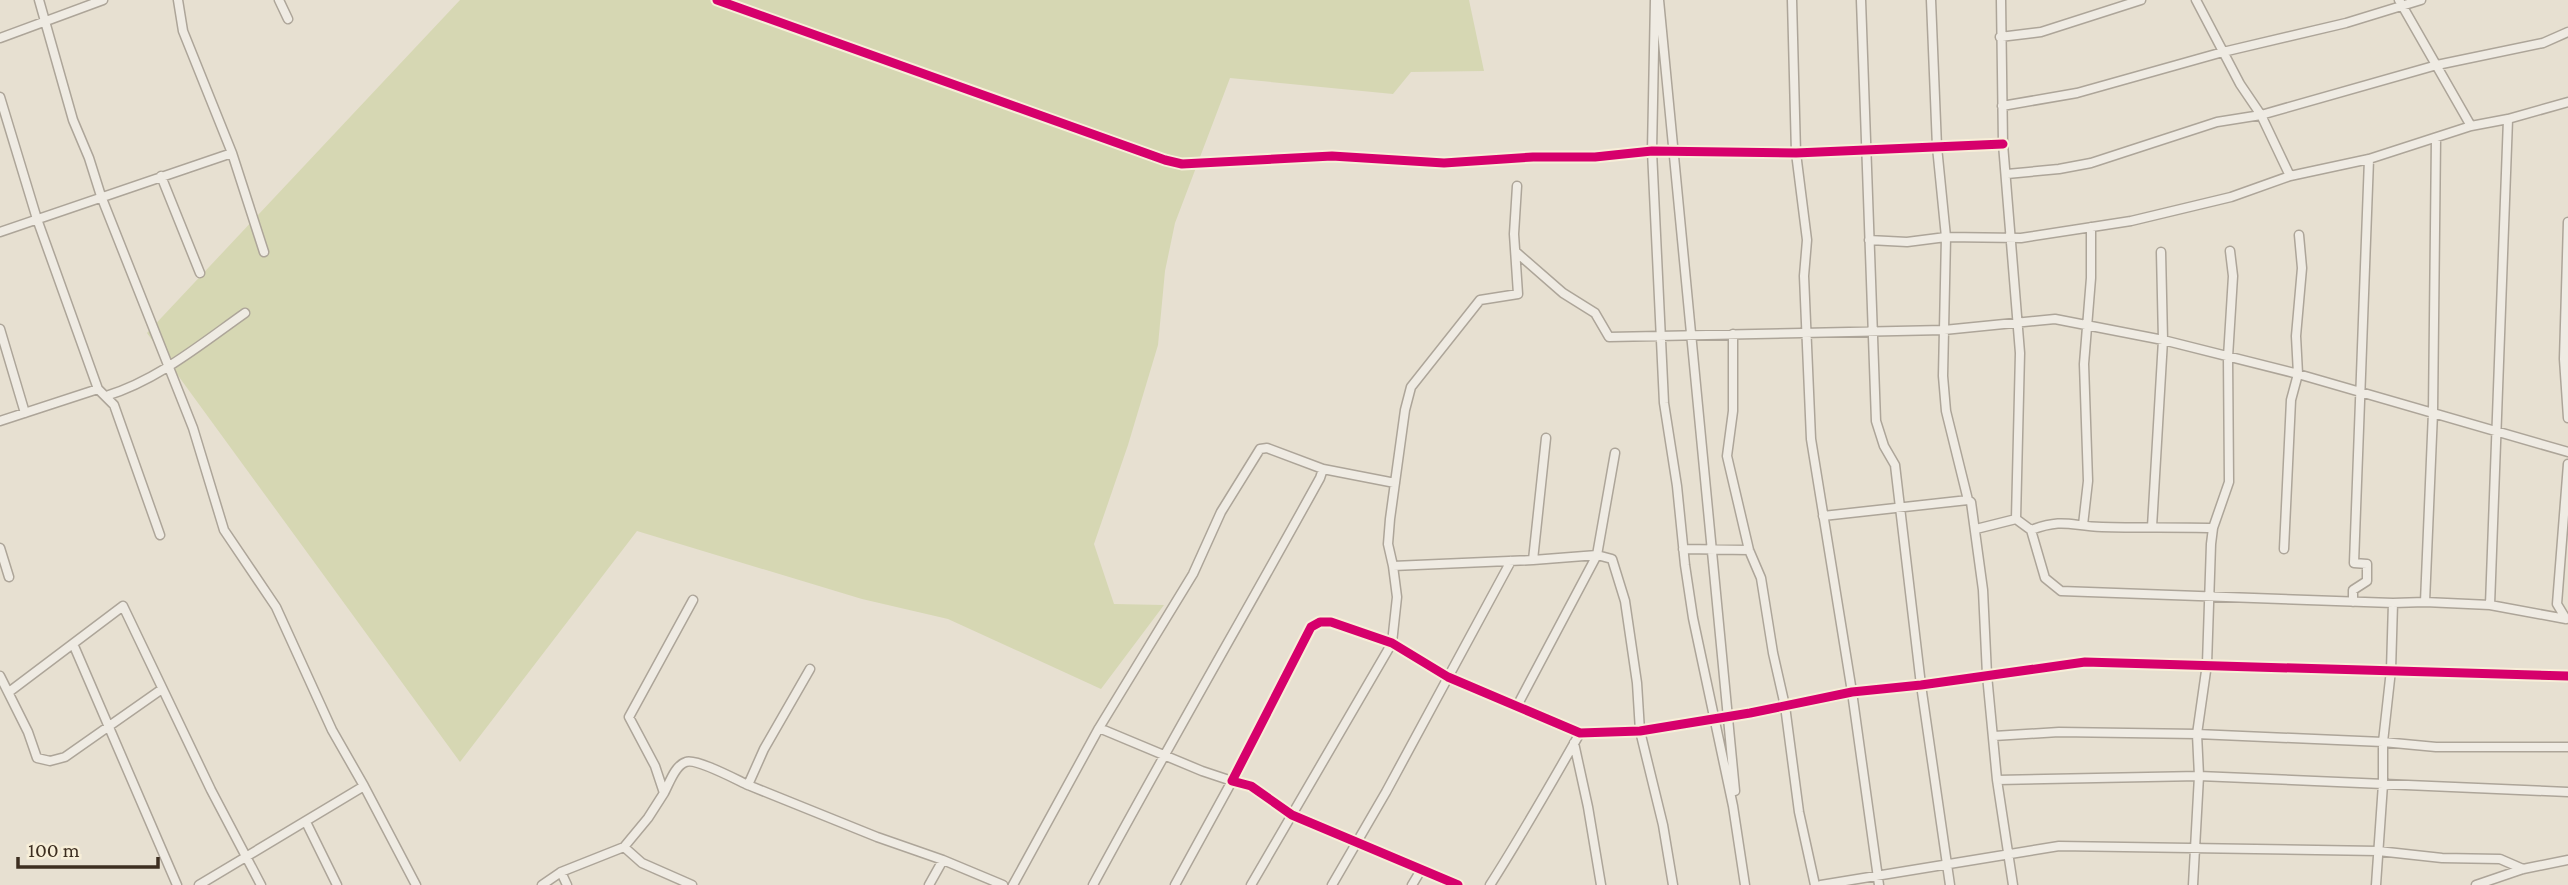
<svg xmlns="http://www.w3.org/2000/svg" width="2568" height="885" font-family="'Crimson Pro',serif">
  <style>
    .green { fill: #d6d7b3 }
    .lines { fill: none; stroke-linecap: round; stroke-linejoin: round }
    .minor-casing { stroke: #ada599; stroke-width: 11 }
    .minor { stroke: #efebe3; stroke-width: 8 }
    .cycleway-casing { stroke: #f7eed8; stroke-width: 13 }
    .cycleway { stroke: #d6006c; stroke-width: 9 }
  </style>
  <rect width="100%" height="100%" fill="#e7e0d1"/>
  <path class="green" d="M460,0H1469L1484,71L1411,72L1393,94L1230,78L1175,223L1165,271L1158,345L1128,445L1094,544L1114,604L1164,605L1101,689L948,619L862,599L637,531L460,762L147,333Z"/>
  <g class="lines">
    <defs>
      <path id="minor" d="M39,0L73,120L89,158L101,196L193,428L224,530L276,607L332,730L364,786
        M279,0L288,19
        M717,0L1165,160L1182,164L1332,156L1444,163L1533,157H1595L1652,151L1796,153L2003,144
        M1655,0L1652,151L1664,403L1677,486L1685,565L1693,618L1733,806L1745,885
        M1659,0L1735,791
        M1792,0L1796,153L1807,240L1804,276L1811,439L1852,692L1879,885
        M1861,0L1876,421L1884,446L1895,465L1921,685L1950,885
        M1931,0L1937,147L1946,237L1943,376L1946,411L1968,500L1971,502L1983,590L1987,675L1997,780L2013,885
        M2001,0L2003,144L2020,353L2016,519
        M2196,0L2240,84L2261,115L2290,176
        M2399,0L2471,126
        M2000,37L2041,32L2141,0
        M0,38L103,0
        M0,97L37,219L98,389L114,405L160,535
        M2002,106L2077,93L2223,52L2346,23L2421,0
        M232,153L264,252
        M2007,174L2059,169L2091,163L2217,122L2261,115L2437,65L2543,43L2568,32
        M161,176L200,273
        M2568,222L2564,359L2568,418
        M0,232L232,153L183,31L178,0
        M1869,240L1907,242L1946,237L2021,238L2131,221L2231,197L2290,176L2369,159L2471,126L2508,119L2568,102
        M1516,252L1563,293L1595,313L1609,337L1944,330L2055,319L2163,340L2298,374L2568,452
        M0,329L25,413
        M1733,334V411L1727,456L1749,550L1761,578L1773,653L1785,706L1799,812L1815,885
        M106,396C158,380 201,344 245,313
        M0,421L98,389
        M1823,516L1968,500
        M2083,525L2088,481L2084,364L2091,278V227
        M2152,527L2163,340L2161,252
        M1976,529L2016,519L2031,530C2064,518 2070,526 2102,527C2139,528 2176,527 2213,528
        M2031,530L2045,578L2061,591L2393,603L2425,602L2490,605L2566,619
        M0,548L9,577
        M1683,549L1749,550
        M2284,549L2291,400L2298,374L2296,336L2302,268L2299,235
        M1533,560L1546,438
        M1393,566L1388,544L1390,519L1405,410L1411,387L1480,300L1518,294L1514,234L1517,186
        M2353,602V590L2367,581V564L2354,563L2369,159
        M2425,602L2433,412L2436,138
        M2490,605L2508,119
        M2566,619L2557,604L2568,464
        M74,646L177,885
        M810,669L764,749L748,785L877,837L943,860L1003,885
        M0,676L28,732L37,758L50,761L65,757L162,689
        M9,692L123,606L211,790L261,885
        M1517,706L1597,555L1615,453
        M1099,728L1202,771L1232,781L1175,885
        M1994,736L2059,732L2197,734L2383,742L2436,747H2568
        M1574,743L1588,807L1601,885
        M1997,780L2199,776L2568,792
        M664,793C669,784 675,765 686,762C696,758 737,780 748,785
        M306,822L337,885
        M624,847L642,863L692,885
        M561,872L567,885
        M199,885L364,786L416,885
        M542,885L561,872L624,847L648,818L664,793L655,766L629,717L693,600
        M929,885L943,860
        M1013,885L1099,728L1193,574L1221,512L1260,449L1267,448L1323,469
        M1093,885C1167,748 1245,614 1320,478L1323,469L1395,483
        M1251,885L1392,643L1397,597L1393,566L1533,560L1597,555L1612,559L1625,601L1637,683L1640,731L1663,825L1673,885
        M1332,885L1386,792L1511,561
        M1412,885L1421,870
        M1458,885L1292,815L1251,786L1232,781L1311,627L1320,622H1331L1392,643L1448,677L1580,733L1640,731L1750,713L1852,692L1921,685L2085,662L2568,676
        M1490,885C1522,835 1551,784 1580,733
        M1821,885L2059,846L2378,851L2442,858L2500,859L2523,869
        M2193,885L2199,776L2197,734L2207,664L2211,544L2213,528L2229,482L2228,357L2233,276L2230,251
        M2376,885L2383,784V742L2391,670L2393,603
        M2476,885L2523,869L2568,860"/>
    </defs>
    <use href="#minor" class="minor-casing"/>
    <use href="#minor" class="minor"/>
    <defs>
      <path id="cycleway" d="M717,0L1165,160L1182,164L1332,156L1444,163L1533,157H1595L1652,151L1796,153L2003,144
        M1458,885L1292,815L1251,786L1232,781L1311,627L1320,622H1331L1392,643L1448,677L1580,733L1640,731L1750,713L1852,692L1921,685L2085,662L2568,676"/>
    </defs>
    <use href="#cycleway" class="cycleway-casing"/>
    <use href="#cycleway" class="cycleway"/>
  </g>
  <path d="M18 857v10h140v-10" fill="none" stroke="#3d2e20" stroke-width="3.5"/>
  <text x="28" y="857" font-size="21" fill="#3d2e20" stroke="#f7eed8" stroke-width="5" paint-order="stroke">100 m</text>
</svg>
